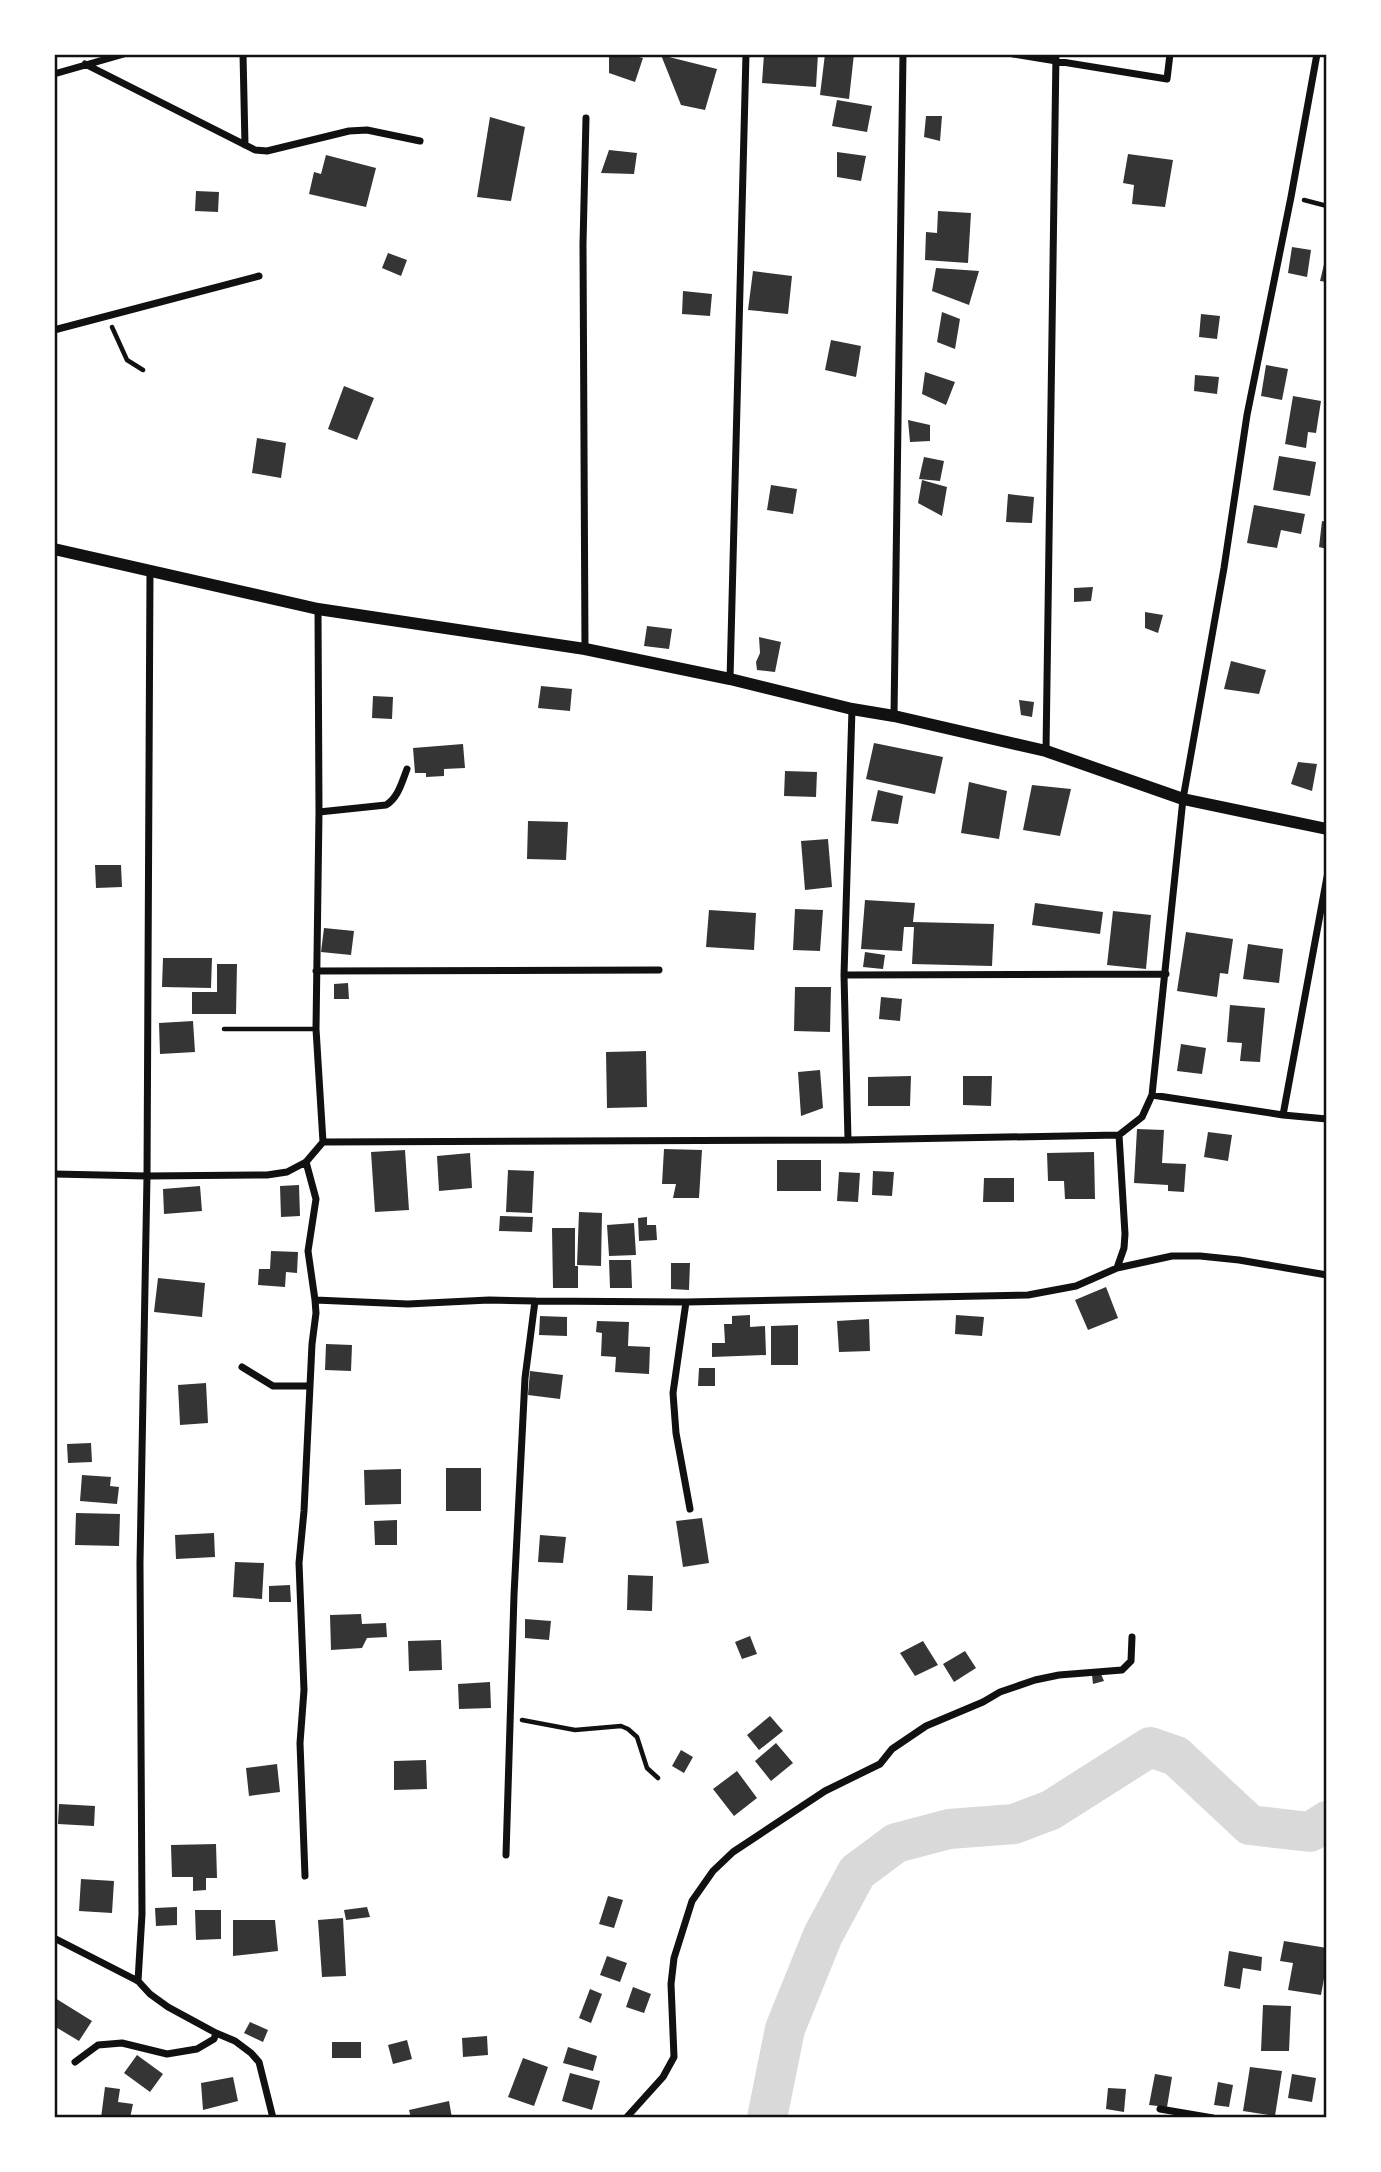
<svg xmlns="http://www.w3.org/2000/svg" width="1381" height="2172" font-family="Raleway,sans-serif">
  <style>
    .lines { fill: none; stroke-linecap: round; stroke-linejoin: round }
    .river { stroke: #d9d9d9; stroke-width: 40 }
    .building { fill: #353535 }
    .path { stroke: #111; stroke-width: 4.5 }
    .service { stroke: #111; stroke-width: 4.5 }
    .minor { stroke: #111; stroke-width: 7 }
    .tertiary { stroke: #111; stroke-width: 12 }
    .neatline { fill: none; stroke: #111; stroke-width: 2.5 }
  </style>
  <rect width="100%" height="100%" fill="#fff"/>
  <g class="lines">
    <path class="river" d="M767,2118L785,2029L823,1935L857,1872L896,1843L949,1829L1014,1824L1051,1810L1150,1747L1176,1756L1250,1825L1310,1832L1327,1821"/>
  </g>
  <path class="building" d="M609,54H627L643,58L635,82L609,73Z
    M764,54H818L816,87L762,83Z
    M825,54H854L849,99L820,95Z
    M661,55L717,69L705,110L681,105Z
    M837,100L872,106L867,132L832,126Z
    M926,116H942L940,141L924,137Z
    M490,117L525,127L511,201L477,197Z
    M609,150L637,153L634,174L601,173Z
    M837,152L866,156L861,181L837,177Z
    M1128,154L1173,160L1165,207L1132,204L1134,185L1123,183Z
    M326,155L376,168L366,207L309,194L314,172L321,174Z
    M196,191L219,192L218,212L195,211Z
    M938,211L971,213L968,263L925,260L926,232L937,233Z
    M1292,247L1311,250L1307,277L1288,273Z
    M388,253L407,260L401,276L382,268Z
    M1326,256H1327V282L1320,281Z
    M936,268L979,271L969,305L932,291Z
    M753,271L792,276L788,314L748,310Z
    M683,291L712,294L710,316L682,314Z
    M942,312L960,319L955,349L937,342Z
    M1201,314L1220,316L1217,339L1199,337Z
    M831,340L861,346L856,377L825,370Z
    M1266,365L1288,369L1282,400L1261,396Z
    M925,372L955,382L946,405L922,394Z
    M1195,375L1219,377L1217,394L1194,391Z
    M344,386L374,398L357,440L328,429Z
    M1293,396L1321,401L1316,433L1308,432L1306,448L1285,444Z
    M908,420L930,425V441L910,442Z
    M257,438L286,443L281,478L252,473Z
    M1279,456L1316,462L1310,496L1273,490Z
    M924,457L944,461L940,481L919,479Z
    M922,480L947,487L942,516L918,503Z
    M771,485L797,489L793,514L767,510Z
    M1008,494L1034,497L1032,523L1006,522Z
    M1254,505L1305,514L1301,534L1281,530L1277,548L1247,543Z
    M1322,521L1327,522V549L1319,547Z
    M1093,587L1091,601L1074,602V588Z
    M1145,612L1163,615L1158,633L1145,628Z
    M647,626L672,629L669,649L644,646Z
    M759,637L781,642L775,672L757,670L756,662L760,653Z
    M1231,661L1266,670L1259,694L1224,689Z
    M541,686L572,689L570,711L538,708Z
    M373,696L393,697L392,719L372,718Z
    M1019,700L1034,702L1032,717L1021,715Z
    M874,743L943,757L935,794L866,779Z
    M463,744L465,768L444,769V776L426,777V773H415L413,748Z
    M1298,762L1317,764L1312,791L1291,784Z
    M785,771L817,772L816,797L784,796Z
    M969,782L1007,791L999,839L961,833Z
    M1032,785L1071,789L1060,836L1023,830Z
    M878,790L903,796L898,824L871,821Z
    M528,821L568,822L566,860L527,859Z
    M828,839L832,887L805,890L801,841Z
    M95,865H121L122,887L96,888Z
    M865,900L915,903L913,922L994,924L992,966L912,964L914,927H904L902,951L861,949Z
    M1035,903L1103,912L1100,934L1032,925Z
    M795,909L823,910L820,951L793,950Z
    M709,910L756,913L754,950L706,947Z
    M1113,911L1151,915L1146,969L1107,965Z
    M324,928L354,931L351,955L321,952Z
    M1186,932L1233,939L1228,974L1220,973L1217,997L1177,991Z
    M1248,944L1283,949L1279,983L1243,979Z
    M865,952L885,955L883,969L863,967Z
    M163,958H212L211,988L162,987Z
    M217,964H237L236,1014H192V992H217Z
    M348,983L349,999H334V984Z
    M795,987H831L830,1032L794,1031Z
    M881,997L902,999L900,1021L879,1019Z
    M1230,1005L1265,1008L1260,1062L1240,1061L1242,1043L1227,1042Z
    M193,1021L195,1052L160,1054L159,1023Z
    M1181,1044L1206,1048L1202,1074L1177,1071Z
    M646,1051L647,1107L607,1108L606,1052Z
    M820,1070L823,1108L801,1116L798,1072Z
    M911,1076L910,1106H868V1077Z
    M963,1076H992L991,1106L963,1105Z
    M1137,1129L1164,1130L1162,1163L1186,1164L1184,1192L1168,1191V1185L1134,1183Z
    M1208,1132L1232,1135L1228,1161L1204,1157Z
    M664,1149L702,1150L699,1198H673L676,1184H662Z
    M405,1150L409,1210L375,1212L371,1152Z
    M1094,1152L1095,1199H1065L1064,1181H1048L1047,1153Z
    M470,1153L472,1188L439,1191L437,1156Z
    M777,1160H821V1191H777Z
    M508,1170L534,1171L532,1213L506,1212Z
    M873,1171L894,1172L892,1196L872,1195Z
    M839,1172L860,1173L858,1202L837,1201Z
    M984,1178H1014V1202H983Z
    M299,1185L300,1216L281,1217L280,1186Z
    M200,1186L202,1211L164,1214L163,1189Z
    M579,1212L602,1213L601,1266L577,1265Z
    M500,1216L533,1217L532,1232L499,1231Z
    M647,1217V1225H656L657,1240L639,1241L638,1218Z
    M634,1223L636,1255L609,1256L607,1225Z
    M552,1228H575V1266H578V1288H553Z
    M271,1251L298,1252L297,1273L286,1272L285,1287L258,1285L259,1269H270Z
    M609,1260H631L632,1288H610Z
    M671,1263H690L689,1290L671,1289Z
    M158,1278L205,1283L202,1317L154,1312Z
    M1106,1287L1118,1318L1088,1330L1075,1300Z
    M750,1315V1327L765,1326L766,1355L712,1357V1343H725L724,1324H732V1316Z
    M956,1315L984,1317L982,1336L955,1334Z
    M540,1316L567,1317V1336L539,1335Z
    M869,1319L870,1351L839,1352L837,1321Z
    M597,1321L629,1322L628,1346L650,1347L649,1374L615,1372L616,1357L601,1356L602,1333L596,1332Z
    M798,1325V1365H771V1326Z
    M326,1344L352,1345L351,1371L325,1370Z
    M699,1368H715V1386H698Z
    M530,1371L563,1375L560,1399L528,1395Z
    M206,1383L208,1423L180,1425L178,1385Z
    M91,1443L92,1462L68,1463L67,1444Z
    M446,1468H481V1511H446Z
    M401,1469V1504L365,1505L364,1470Z
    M82,1475L111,1477L110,1486L119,1487L117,1504L80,1501Z
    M76,1513L120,1514L119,1546L75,1545Z
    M702,1518L709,1563L683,1567L676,1521Z
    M397,1520V1545H375L374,1521Z
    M214,1533L215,1557L176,1559L175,1535Z
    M540,1535L566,1537L563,1563L538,1562Z
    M235,1562L264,1563L262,1599L233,1597Z
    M628,1575L653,1576L652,1611L627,1610Z
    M290,1585L291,1602H269V1586Z
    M361,1614L362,1624L386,1623L387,1637L367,1638L362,1648L331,1650L330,1615Z
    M525,1619L551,1621L549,1640L525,1638Z
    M750,1636L757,1654L742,1659L735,1642Z
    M441,1640L442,1670L409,1671L408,1641Z
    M923,1641L938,1665L915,1676L900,1653Z
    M965,1651L976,1668L954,1682L943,1664Z
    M1101,1674L1104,1681L1093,1684L1092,1675Z
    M490,1682L491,1708L459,1709L458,1684Z
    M770,1716L783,1731L759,1750L747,1735Z
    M776,1743L793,1763L771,1781L755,1761Z
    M681,1750L693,1757L684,1773L672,1766Z
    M426,1760L427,1789L394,1790V1761Z
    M277,1764L280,1792L249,1796L246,1768Z
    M737,1771L757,1798L734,1816L713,1789Z
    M59,1804L95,1806L94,1826L58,1824Z
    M216,1844L217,1878H206V1890L193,1891V1877H172L171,1845Z
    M81,1879L114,1881L112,1913L79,1911Z
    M608,1896L623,1900L614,1928L599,1924Z
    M177,1907V1925L156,1926L155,1908Z
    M367,1907L370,1917L346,1920L344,1910Z
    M195,1910H221V1939L196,1940Z
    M343,1918L346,1976L322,1977L318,1920Z
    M233,1920H275L278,1951L233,1956Z
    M1284,1941L1327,1948V1962L1321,1995L1288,1990L1293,1963L1280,1961Z
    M1229,1951L1262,1957L1261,1971L1243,1968L1240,1989L1224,1986Z
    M607,1956L627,1963L620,1982L600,1975Z
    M633,1987L651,1994L644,2013L626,2007Z
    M590,1989L602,1994L591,2023L579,2018Z
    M55,1998L92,2021L79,2041L54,2026Z
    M1263,2005L1291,2006L1289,2051H1261Z
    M250,2022L268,2030L263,2042L244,2033Z
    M487,2036L488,2055L463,2057L462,2038Z
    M407,2040L412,2059L393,2064L388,2045Z
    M332,2042H361V2058H332Z
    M568,2047L597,2056L593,2071L563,2063Z
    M137,2055L163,2074L150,2092L124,2073Z
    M523,2058L548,2067L534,2106L508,2097Z
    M1250,2067L1282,2071L1275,2116L1243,2111Z
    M570,2073L600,2081L592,2110L562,2101Z
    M1155,2074L1172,2077L1167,2107L1149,2105Z
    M1292,2074L1316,2078L1312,2102L1288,2098Z
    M233,2077L238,2101L203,2110L201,2083Z
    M1218,2082L1233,2085L1229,2107L1214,2105Z
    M105,2087L120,2089L118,2102L133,2104L130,2118H101Z
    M1108,2088L1126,2089L1124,2112L1106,2109Z
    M449,2101L452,2118H411L409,2110Z"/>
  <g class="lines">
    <path class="path" d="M1304,200L1327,206
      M112,327L127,360L143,370
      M522,1720L575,1730L621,1726L628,1729L637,1737L647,1768L658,1778"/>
    <path class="service" d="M224,1029H315"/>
    <path class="minor" d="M243,54L245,145
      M1013,54L1167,79L1170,54
      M85,64L255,150L267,151L349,131L367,130L420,141
      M54,74L124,54
      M54,330L259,276
      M150,571L147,1176L267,1175L287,1172L306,1162L323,1142L316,1029L319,812L318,609
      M585,649L583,244L586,118
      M730,679L746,54
      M894,716L903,54
      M1046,751L1056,54
      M319,812L386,805C398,798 402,782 407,769
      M316,971L659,970
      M844,975L1166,974
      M1152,1095L1183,799L1224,568L1247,415L1291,197L1317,54
      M1283,1115L1327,877
      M848,1140L844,975L852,709
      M323,1142L848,1140L1119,1135L1142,1117L1152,1095L1283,1115L1327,1119
      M306,1162L316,1199L308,1251L315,1300L408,1304L489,1300L535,1301
      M54,1174L147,1176L140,1563L142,1914L138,1981
      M1117,1268L1124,1248L1125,1234L1119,1135
      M686,1302L673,1393L676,1433L690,1509
      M242,1367L273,1386H309
      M506,1855L514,1595L525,1378L535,1301L686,1302L1028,1295L1076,1286L1117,1268L1172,1256H1200L1239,1260L1327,1275
      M305,1876L300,1743L304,1690L299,1563L304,1511L312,1344L316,1313L315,1300
      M54,1938L138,1981L150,1994L168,2007L216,2033L235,2041L251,2053L259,2062L273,2118
      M75,2062L98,2045L122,2043L167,2054L197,2049L214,2039L216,2033
      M1160,2109L1213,2118
      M626,2118L663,2077L674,2057L671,1984L674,1958L692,1901L713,1871L733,1852L825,1791L880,1764L892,1749L926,1726L983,1702L1000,1692L1035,1680L1059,1675L1122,1670L1131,1661L1132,1637"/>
    <path class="tertiary" d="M54,549L318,609L585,649L730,679L852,709L894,716L1046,751L1183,799L1327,829"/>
  </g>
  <rect width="1381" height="2172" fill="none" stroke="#ffffff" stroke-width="112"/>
  <rect x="56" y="56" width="1269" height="2060" class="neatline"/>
</svg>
